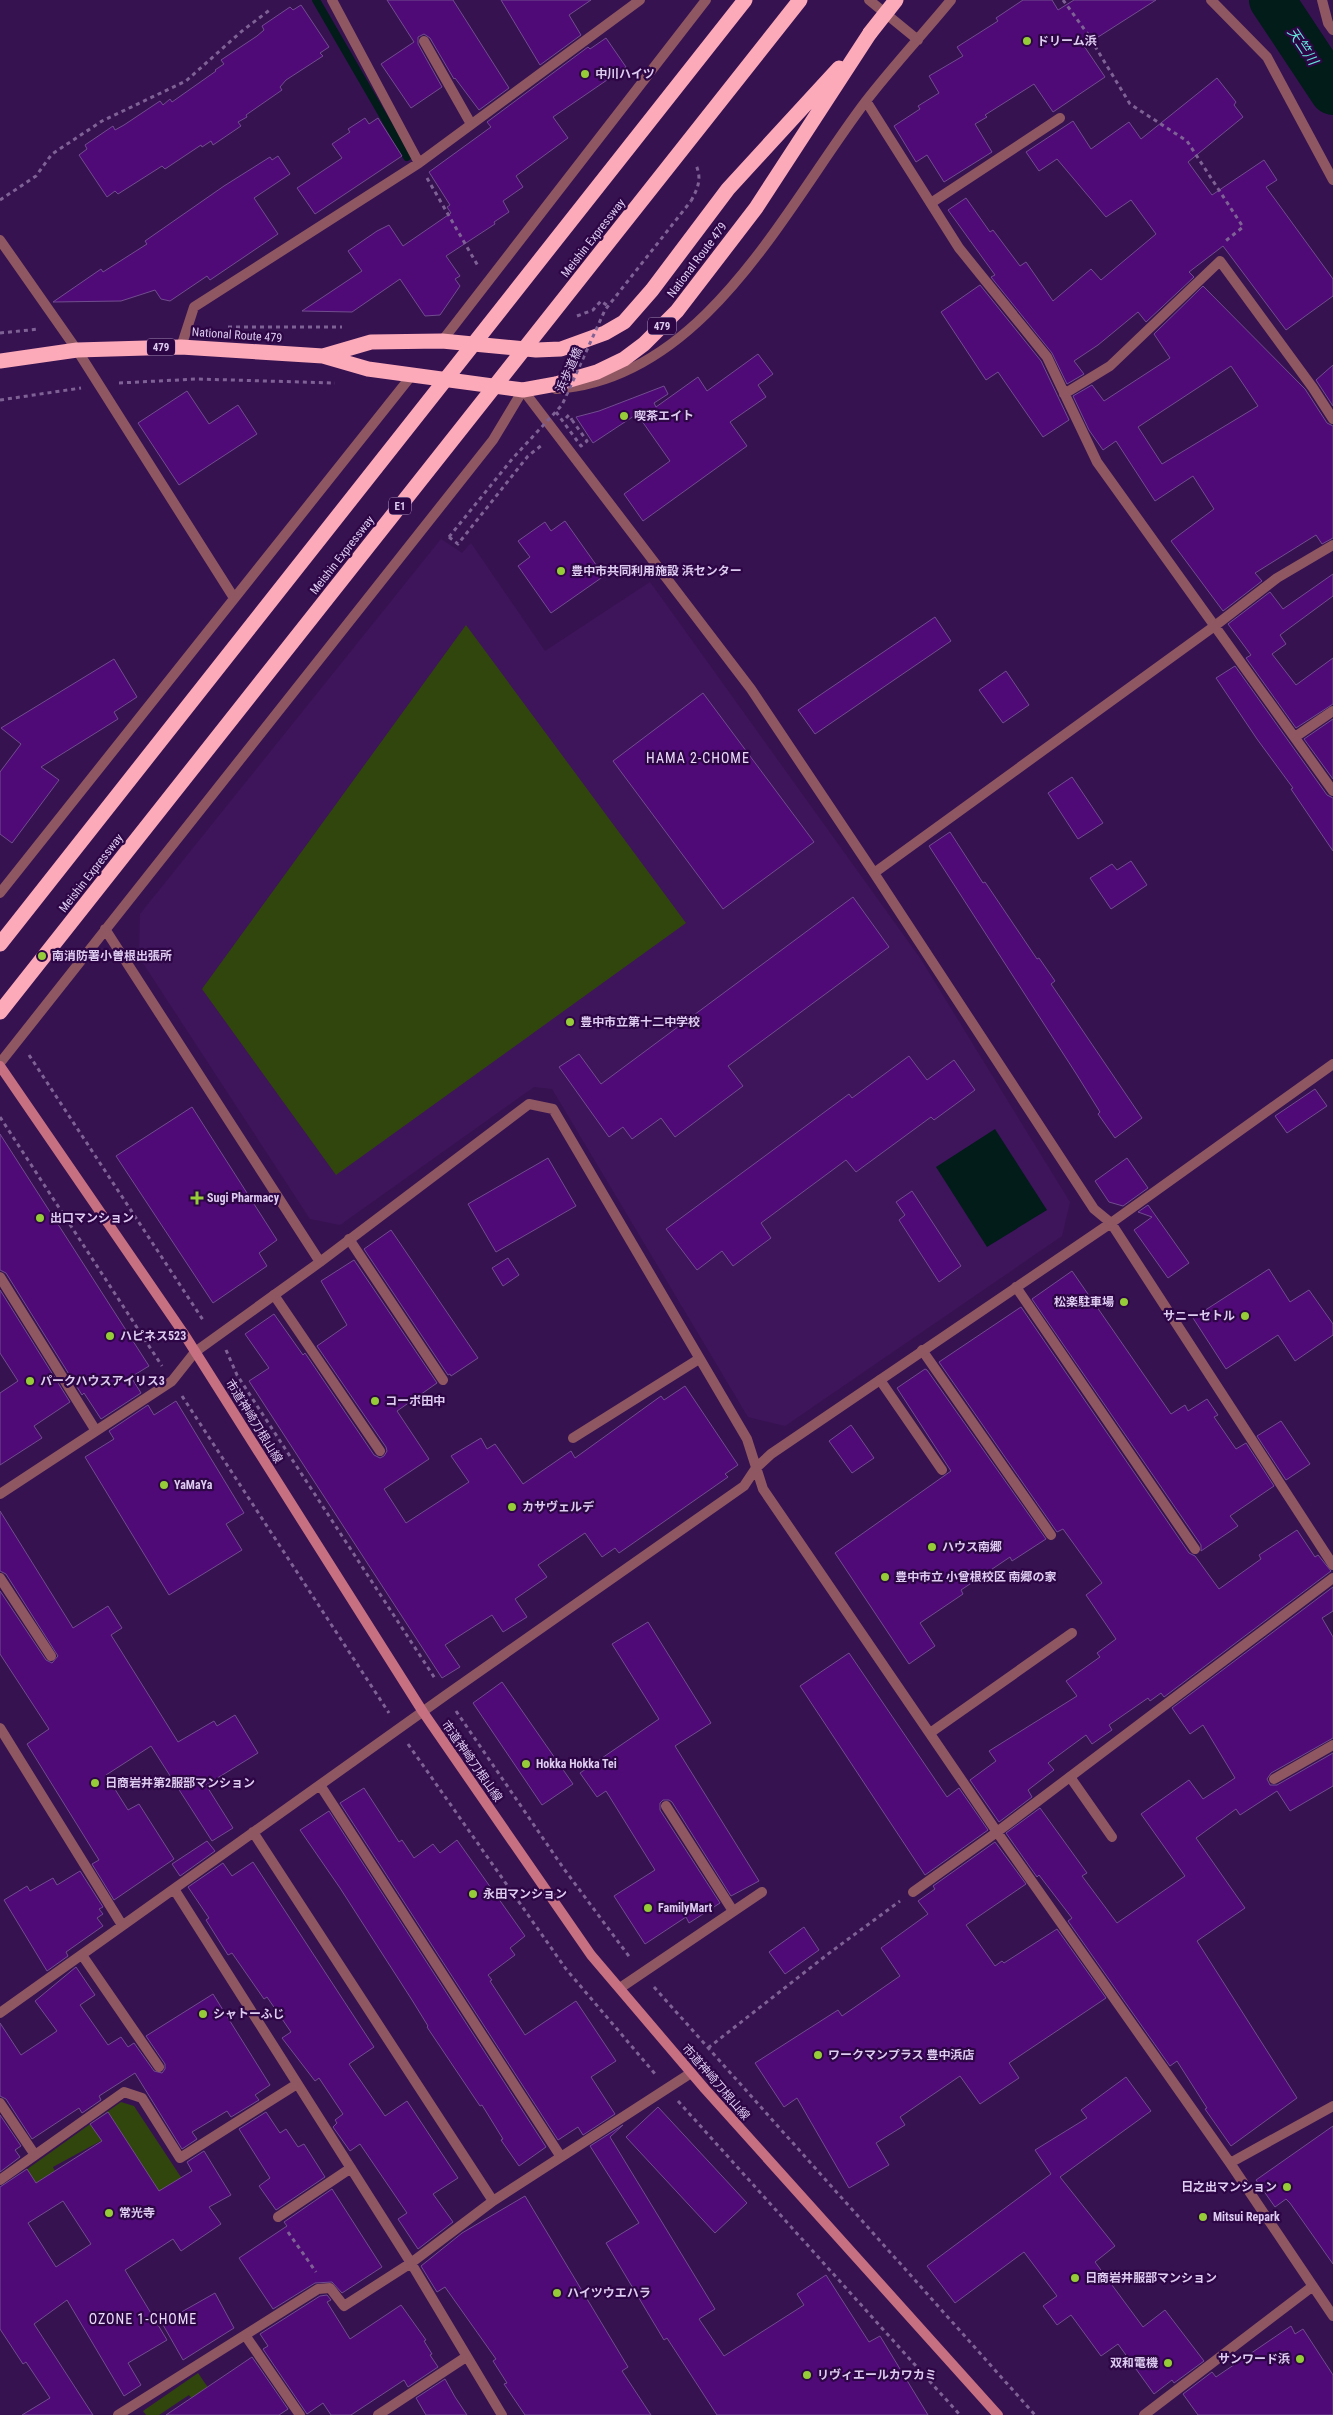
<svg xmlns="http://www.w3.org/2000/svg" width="1333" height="2415" font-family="'Roboto Condensed','Noto Sans JP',sans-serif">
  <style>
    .built { fill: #3e155b }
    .green { fill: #31460c }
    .water { fill: #021c1a }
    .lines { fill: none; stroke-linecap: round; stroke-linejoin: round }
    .stream { stroke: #021c1a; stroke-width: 8 }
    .river { stroke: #021c1a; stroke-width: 46 }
    .building { fill: #4f0a77; stroke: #714d8f; fill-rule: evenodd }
    .path { stroke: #7f6295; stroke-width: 3; stroke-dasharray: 4 4; stroke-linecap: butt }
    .lane { stroke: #8e5762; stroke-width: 10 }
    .street { stroke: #8e5762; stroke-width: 10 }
    .secondary { stroke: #c77082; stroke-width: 10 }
    .highway { stroke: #fcaab9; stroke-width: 15 }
    .path-bridge { stroke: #7f6295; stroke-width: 3; stroke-dasharray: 4 4; stroke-linecap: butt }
    .highway-bridge { stroke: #fcaab9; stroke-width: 15 }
    .poi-dot { fill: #97cc39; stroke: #2d0645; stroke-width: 2 }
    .labels { text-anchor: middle; stroke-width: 4.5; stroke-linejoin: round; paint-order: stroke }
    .shield { fill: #2d0645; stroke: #a890bd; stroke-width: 1 }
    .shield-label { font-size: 11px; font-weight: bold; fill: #ddcbf0 }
    .poi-label { font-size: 12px; font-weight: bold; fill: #ddcbf0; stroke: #2d0645; text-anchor: start }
    .street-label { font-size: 12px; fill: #ddcbf0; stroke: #2d0645 }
    .water-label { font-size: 14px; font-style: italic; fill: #62e6da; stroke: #2d0645 }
    .neighbourhood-label { font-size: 14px; letter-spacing: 1px; fill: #ebdcfa; stroke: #2d0645 }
  </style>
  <rect width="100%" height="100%" fill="#371250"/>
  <path class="built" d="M441,539L462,553L471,543L545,651L650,582L920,958L1070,1202L1062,1236L785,1426L748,1417L552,1089L534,1087L340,1225L310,1219L139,957L140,914Z"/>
  <path class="green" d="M466,625L686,923L336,1175L202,989Z
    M121,2102L134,2106L204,2212L178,2231L117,2132L53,2167L61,2185L59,2199L19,2175Z
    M198,2373L227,2415H203L189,2395L159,2415H146L143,2411Z"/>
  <path class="water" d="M995,1129L1047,1210L987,1247L936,1167Z"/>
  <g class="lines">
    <path class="stream" d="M316,0L407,157"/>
    <path class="river" d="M1272,0L1333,92"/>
  </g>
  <path class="building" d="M387,0H453L509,88L479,110L455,78L454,79L430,38L424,34L418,37V44L442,87L411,108L381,64L414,42Z
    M501,0H591L569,15L581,35L540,65Z
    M1023,0H1052L1058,10L1074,0H1156L1084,46L1105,77L1053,112L1034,84L985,115L987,117L975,124L992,152L944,182L927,155L916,162L894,126L920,109L918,106L939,93L929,76L963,56L957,47L998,21L996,18Z
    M301,5L329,47L320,53L323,56L286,80L280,87L282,90L246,115L247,117L238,122L241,126L213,145L211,141L202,147L201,145L165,169L162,166L118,194L115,191L107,197L79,155L87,149L85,145L113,126L115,130L124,125L160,101L163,105L170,99L172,102L216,71L215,70L224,64L221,60L257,36L264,30L262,26L290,7L293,10Z
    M606,38L626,67L553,117L568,138L516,176L523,187L503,201L509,212L494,222L495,224L446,256L460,276L455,279L460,286L440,315L425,316L400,279L352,312L302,311L362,271L348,251L377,231L389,225L403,246L451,213L447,207L450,205L429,172L491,127L487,122L588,47L590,49Z
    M1217,78L1236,102L1234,105L1243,117L1188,162L1212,195L1264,160L1277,180L1266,187L1333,279V296L1286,330L1223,246L1189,272L1194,277L1146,322L1138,312L1098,345L1074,361L1084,374L1067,384L1052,353L991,277L995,275L948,210L966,198L990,232L993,230L1020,266L1026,262L1053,301L1091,269L1101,280L1156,234L1131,200L1106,217L1057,159L1039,171L1026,152L1073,121L1091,149L1129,122L1141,139Z
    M365,118L369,124L378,118L402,156L315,214L297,188L342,158L332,144L350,132L348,129Z
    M278,156L290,174L254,198L278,234L210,280L207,276L170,301L161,299L155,290L121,301L53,302L101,269L103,272L147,244L145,241L224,186L270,157L272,160Z
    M980,285L1041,361L1069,420L1043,437L998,372L986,380L941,312Z
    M1203,286L1305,389L1327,423L1333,426V538L1322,544L1316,535L1255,573L1262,581L1223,611L1171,541L1214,509L1193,476L1155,501L1116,441L1103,450L1089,430L1073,396L1092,385L1104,401L1170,358L1154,334ZM1231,366L1258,406L1162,464L1138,427Z
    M758,354L773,374L758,385L766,397L730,422L747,446L643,521L624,494L670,461L637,414L593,443L576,417L599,411L664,386L668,394L654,403L656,407L698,377L707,391Z
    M1333,365V406L1316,380Z
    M187,391L209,424L238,405L257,434L179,485L138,423Z
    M565,521L604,576L551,613L518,566L530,557L518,541L545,522L551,531Z
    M1333,574V596L1280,635L1286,644L1272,654L1296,685L1333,658V704L1296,728L1246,658L1251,655L1228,624L1270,592L1283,609Z
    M935,617L951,641L815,734L798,710Z
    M114,659L137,697L114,712L118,719L41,767L59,780L12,843L0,834V772L21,744L1,728Z
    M1235,666L1327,795L1333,798V851L1291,789L1293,788L1257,739L1216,678Z
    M1006,671L1029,705L1003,723L979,690Z
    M703,693L814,842L723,909L613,761Z
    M1333,719V779L1304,739Z
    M1072,777L1103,823L1078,839L1048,793Z
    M950,832L983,883L985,882L1037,959L1039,958L1055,981L1051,984L1142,1118L1115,1138L1098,1114L1100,1112L1077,1075L929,846Z
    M1131,861L1147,885L1111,909L1090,878L1112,864L1117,870Z
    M853,897L889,947L728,1066L743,1086L675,1137L661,1118L632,1139L623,1127L609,1137L559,1067L579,1054L601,1084Z
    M909,1056L927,1080L954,1060L975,1090L934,1120L931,1117L856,1172L846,1160L761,1223L771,1238L733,1266L722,1251L697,1270L666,1229L849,1094L852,1098Z
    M1315,1089L1327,1106L1287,1133L1275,1116Z
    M192,1107L277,1240L259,1253L267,1266L213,1303L116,1156Z
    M0,1134L149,1366L131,1377L141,1393L101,1419L84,1393L82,1395L6,1273L0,1270Z
    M548,1158L576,1206L496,1252L468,1204Z
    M1127,1158L1148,1188L1123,1206L1109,1202L1095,1181Z
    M912,1191L961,1266L939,1282L899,1220L905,1215L896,1202Z
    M1148,1205L1189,1263L1168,1278L1134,1230L1152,1217L1138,1212Z
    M391,1230L478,1358L451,1376L450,1374L448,1375L364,1249Z
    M508,1258L519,1275L503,1286L492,1268Z
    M354,1260L437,1383L397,1411L429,1459L384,1489L406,1523L469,1482L451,1456L481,1438L487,1449L495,1444L523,1484L571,1451L575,1458L661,1396L664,1400L685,1386L738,1465L725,1474L728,1477L619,1553L615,1548L602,1557L585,1533L538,1565L547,1577L515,1599L527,1617L503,1632L492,1615L445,1645L460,1667L442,1678L249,1381L269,1368L245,1334L274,1314L303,1355L305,1353L374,1455L380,1458L384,1456L387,1451L386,1447L317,1346L347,1325L321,1281Z
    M1269,1269L1290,1302L1309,1290L1333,1324V1335L1295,1361L1278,1335L1226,1369L1193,1318Z
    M1072,1271L1171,1414L1185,1405L1188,1411L1207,1399L1218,1415L1214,1417L1236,1449L1246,1443L1274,1486L1230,1516L1238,1526L1201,1551V1545L1032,1299Z
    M0,1290L70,1402L34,1426L42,1438L0,1465V1393L18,1381L0,1353Z
    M1021,1307L1189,1553L1195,1556L1219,1589L1261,1559L1259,1555L1297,1530L1315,1557L1318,1555L1331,1571L1164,1697L1161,1693L1150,1701L1148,1698L1109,1725L1112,1730L1092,1744L1086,1735L1048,1763L1054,1770L1028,1790L1032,1797L999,1822L970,1780L996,1761L989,1751L1077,1696L1066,1681L1100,1657L1097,1653L1116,1639L1086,1595L1102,1583L1063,1529L1057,1532L939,1362Z
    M925,1369L927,1370L1046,1539L1012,1561L1010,1557L961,1590L963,1594L920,1623L935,1646L909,1664L835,1553L951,1471L897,1388Z
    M176,1401L244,1513L226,1524L242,1550L169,1595L85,1457L114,1439L109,1431L148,1405L154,1415Z
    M1281,1421L1310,1464L1286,1480L1257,1436Z
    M851,1425L874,1458L852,1473L829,1441Z
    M0,1511L73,1628L108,1606L122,1628L111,1635L178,1742L214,1721L217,1726L235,1715L258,1753L206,1785L233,1828L212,1841L151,1746L106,1775L128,1810L139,1804L174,1859L114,1900L92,1864L99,1860L27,1744L49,1729L0,1654V1591L46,1660L52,1663L58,1656L6,1574L0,1571Z
    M1333,1587V1611L1322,1618L1333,1637V1738L1271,1773L1267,1779L1270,1785H1277L1333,1753V1786L1290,1811L1277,1791L1240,1815L1236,1809L1196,1838L1245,1908L1197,1941L1297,2098L1231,2146L1205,2109L1207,2108L1177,2061L1170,2066L1068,1921L1072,1918L1039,1875L1037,1877L1006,1833L1040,1808L1087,1873L1082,1876L1117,1923L1185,1876L1141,1814L1189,1780L1203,1799L1235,1778L1203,1725L1190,1734L1172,1708Z
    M648,1622L711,1723L675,1746L759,1881L731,1896L672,1802L669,1800H663L660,1803V1810L720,1903L689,1923L686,1917L645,1944L614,1896L655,1870L606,1791L597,1797L580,1773L659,1719L612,1644Z
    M849,1653L947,1797L959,1788L988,1830L925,1875L800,1686Z
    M502,1682L573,1784L542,1805L473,1703Z
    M364,1788L399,1842L402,1840L414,1858L433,1844L440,1853L457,1840L525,1936L510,1948L515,1955L488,1975L492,1980L490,1981L525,2035L576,2001L616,2061L591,2077L615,2114L583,2135L578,2127L558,2140L340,1803Z
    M329,1811L546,2147L519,2166L501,2140L503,2139L482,2105L480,2106L427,2027L428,2026L412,2000L340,1888L300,1830Z
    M207,1841L215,1851L180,1876L172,1864Z
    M995,1842L1026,1884L966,1925L995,1966L1002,1961L1004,1963L1057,1929L1106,1998L1009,2063L1019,2078L980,2104L960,2076L900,2117L905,2125L876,2143L889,2165L849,2188L797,2098L784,2107L755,2063L838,2010L842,2016L900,1976L881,1948L928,1914L918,1901L935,1889L933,1886Z
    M253,1862L374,2047L349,2064L385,2116L407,2101L458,2178L433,2194L453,2222L418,2249L398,2219L407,2213L360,2144L350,2151L333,2127L337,2123L335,2120L343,2114L319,2078L315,2081L282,2038L291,2032L267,1997L264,1999L232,1953L228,1955L206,1920L209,1918L188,1887L223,1863L232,1876Z
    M80,1871L103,1907L99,1909L103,1914L97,1918L103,1926L66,1952L68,1956L47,1971L4,1900L27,1886L30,1891L53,1878L57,1885Z
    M804,1927L819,1950L785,1974L769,1952Z
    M76,1967L95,1995L80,2005L108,2045L121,2037L128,2047L134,2043L154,2071L162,2073L165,2069V2064L146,2036L213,1994L270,2085L255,2095L259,2100L231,2117L227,2111L192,2132L197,2139L182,2149L135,2073L99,2096L101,2100L82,2113L79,2108L32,2139L6,2099L0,2096V2023L21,2055L57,2031L35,2001Z
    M1126,2077L1151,2111L1060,2177L1115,2246L1095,2262L1143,2327L1165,2310L1204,2361L1174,2383L1172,2380L1154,2394L1118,2344L1101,2356L1071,2315L1057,2325L1043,2306L1057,2296L1024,2252L955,2303L927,2266L1051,2174L1035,2150L1087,2118L1081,2110Z
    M658,2107L747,2203L715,2233L626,2137Z
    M108,2112L159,2191L192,2171L187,2162L204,2151L231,2195L209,2207L221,2224L181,2251L173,2239L125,2270L167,2340L128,2363L141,2385L124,2396L67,2300L34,2324L93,2415H22L50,2398L26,2362L23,2364L0,2329V2187L27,2169L36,2183L102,2141L90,2124ZM63,2201L91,2244L56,2267L28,2223Z
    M266,2112L280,2133L286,2129L298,2147L304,2144L325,2177L276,2210L259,2186L270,2178L239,2129Z
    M0,2115L21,2146L15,2150L20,2157L0,2172Z
    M623,2125L610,2137L715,2309L699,2319L724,2356L804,2305L797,2294L826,2275L869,2342L880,2336L928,2415H717L667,2338L664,2340L606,2243L639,2223L590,2146Z
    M1333,2126V2264L1290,2203L1286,2199L1275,2207L1256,2180Z
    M332,2189L382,2267L342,2293L332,2282L315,2283L273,2309L239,2258L287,2226L284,2222Z
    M525,2196L628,2367L622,2371L651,2415H525L504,2384L507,2383L493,2361L496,2359L445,2287L437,2292L421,2266L462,2233Z
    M215,2293L234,2328L183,2360L162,2323Z
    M327,2295L331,2300L327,2302L350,2339L401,2305L426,2340L424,2341L432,2354L430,2355L438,2367L408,2387L404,2380L351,2415H331L323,2403L307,2414L263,2349L268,2346L260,2334L320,2296Z
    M1291,2326L1295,2334L1303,2329L1333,2375V2415H1198L1183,2394L1212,2372L1216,2377Z
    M252,2357L288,2409L279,2415H166Z
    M445,2379L455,2397L467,2415H426L416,2398Z"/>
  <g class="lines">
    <path class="path" d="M1063,0L1087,33L1130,104L1187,141L1243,227L1223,243
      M427,178L478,266
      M0,200L36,176L52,154L102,121L186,81L242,31L271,9
      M691,201C698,188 702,179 696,165
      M577,316L593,310L601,301L608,306
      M228,327H342
      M0,333L39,329
      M119,383L197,379L335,383
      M0,400L81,388
      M566,418L569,415L572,420
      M449,537L458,544L528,456L542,445
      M29,1055L203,1320
      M0,1117L162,1366
      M226,1350L237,1375L436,1680
      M182,1396L389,1713
      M456,1711L564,1869L631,1959
      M408,1744L566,1969L656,2075
      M654,1987L1035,2415
      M708,2048L828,1954L900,1901
      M678,2101L960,2415
      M288,2232L316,2272"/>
    <path class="lane" d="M424,41L471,124
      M931,203L1060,118
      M349,1239L443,1380
      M1016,1287L1195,1549
      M274,1295L380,1451
      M922,1350L1051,1535
      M880,1380L942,1470
      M573,1438L699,1359
      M1070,1777L1112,1837
      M666,1806L733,1911"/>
    <path class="street" d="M332,0L419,163
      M869,0L918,40
      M1211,0L1267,57L1333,180
      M1322,0L1328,23L1333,30
      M866,101L959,248L1047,357L1097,462L1333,791
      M0,240L77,350L234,598
      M442,341L706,0
      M181,347L194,307L419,163L640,0
      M556,389C705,379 786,206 866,101C893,66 923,34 951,0
      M523,390L751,689L874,873L1094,1209L1111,1223L1333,1565
      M1064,394L1110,366L1220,261L1313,388L1333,419
      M1295,737L1333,711
      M874,873L1216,625L1277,578L1333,545
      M0,893L412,375
      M105,929L320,1262
      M0,1063L493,440L523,390
      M0,1277L96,1431
      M0,1494L172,1381L195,1352L320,1262L529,1104L553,1109L747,1439L763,1489L997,1832L1230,2163L1333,2316
      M0,1578L51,1656
      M0,1728L122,1925
      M930,1733L1072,1633
      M1274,1779L1333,1745
      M320,1785L561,2157
      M253,1832L493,2201
      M174,1889L411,2263L502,2415
      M913,1892L997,1832L1333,1578
      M82,1955L159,2067
      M620,1988L762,1892
      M0,2013L446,1695L744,1486L756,1468L771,1454L1111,1223L1333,1064
      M0,2103L35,2155
      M1230,2163L1333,2106
      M0,2180L124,2092L142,2098L180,2158L297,2084
      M278,2217L351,2168
      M245,2335L300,2415
      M118,2415L318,2289L330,2288L344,2306L411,2263L493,2201L691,2073
      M378,2415L466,2357
      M1144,2415L1313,2286"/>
    <path class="secondary" d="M0,1066L184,1334L423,1712L591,1955L705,2089L998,2415"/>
    <path class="highway" d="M323,356L371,342L442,341L536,350L561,349L605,333L624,322L652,290L728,189L839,68
      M0,361L77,350L181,347L323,356L368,369L523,390L556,384L597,372L624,359L644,344L677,311L756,208L870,33"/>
    <path class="path-bridge" d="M556,412L581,446L587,441L572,420
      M449,537L513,458L562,405L605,310L691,201"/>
    <path class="highway-bridge" d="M870,33L896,0
      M0,944L745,0
      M0,1012L800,0"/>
  </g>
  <g class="poi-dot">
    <circle cx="1027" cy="41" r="5"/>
    <circle cx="585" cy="74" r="5"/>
    <circle cx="624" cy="416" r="5"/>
    <circle cx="561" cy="571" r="5"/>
    <circle cx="42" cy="956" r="5"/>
    <circle cx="570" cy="1022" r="5"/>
    <path d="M194.5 1190.5h5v5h5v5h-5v5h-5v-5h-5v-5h5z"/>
    <circle cx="40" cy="1218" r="5"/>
    <circle cx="1124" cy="1302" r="5"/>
    <circle cx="1245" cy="1316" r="5"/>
    <circle cx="110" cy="1336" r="5"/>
    <circle cx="30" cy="1381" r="5"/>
    <circle cx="375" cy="1401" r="5"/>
    <circle cx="164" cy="1485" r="5"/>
    <circle cx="512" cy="1507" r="5"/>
    <circle cx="932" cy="1547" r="5"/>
    <circle cx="885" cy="1577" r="5"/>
    <circle cx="526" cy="1764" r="5"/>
    <circle cx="95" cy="1783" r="5"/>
    <circle cx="473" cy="1894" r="5"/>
    <circle cx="648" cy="1908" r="5"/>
    <circle cx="203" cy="2014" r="5"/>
    <circle cx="818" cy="2055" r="5"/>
    <circle cx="1287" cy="2187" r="5"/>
    <circle cx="109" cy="2213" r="5"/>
    <circle cx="1203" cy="2217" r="5"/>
    <circle cx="1075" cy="2278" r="5"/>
    <circle cx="557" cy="2293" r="5"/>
    <circle cx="1300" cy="2359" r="5"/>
    <circle cx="1168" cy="2363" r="5"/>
    <circle cx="807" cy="2375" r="5"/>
  </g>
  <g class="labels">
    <g class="shield">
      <rect x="648" y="317.5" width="28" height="17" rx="4"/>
      <rect x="147" y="338.5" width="28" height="17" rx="4"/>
      <rect x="389" y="497.5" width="22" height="17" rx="4"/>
    </g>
    <g class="shield-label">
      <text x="662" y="330">479</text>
      <text x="161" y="351">479</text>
      <text x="400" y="510">E1</text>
    </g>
    <g class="poi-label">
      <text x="1037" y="45">ドリーム浜</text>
      <text x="595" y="78">中川ハイツ</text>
      <text x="634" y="420">喫茶エイト</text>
      <text x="571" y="575">豊中市共同利用施設 浜センター</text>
      <text x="52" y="960">南消防署小曽根出張所</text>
      <text x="580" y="1026">豊中市立第十二中学校</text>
      <text x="207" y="1202">Sugi Pharmacy</text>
      <text x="50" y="1222">出口マンション</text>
      <text x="1114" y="1306" text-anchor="end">松楽駐車場</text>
      <text x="1235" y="1320" text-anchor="end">サニーセトル</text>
      <text x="120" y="1340">ハピネス523</text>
      <text x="40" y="1385">パークハウスアイリス3</text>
      <text x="385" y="1405">コーポ田中</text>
      <text x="174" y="1489">YaMaYa</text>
      <text x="522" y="1511">カサヴェルデ</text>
      <text x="942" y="1551">ハウス南郷</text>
      <text x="895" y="1581">豊中市立 小曾根校区 南郷の家</text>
      <text x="536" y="1768">Hokka Hokka Tei</text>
      <text x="105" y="1787">日商岩井第2服部マンション</text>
      <text x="483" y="1898">永田マンション</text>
      <text x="658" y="1912">FamilyMart</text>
      <text x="213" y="2018">シャトーふじ</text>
      <text x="828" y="2059">ワークマンプラス 豊中浜店</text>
      <text x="1277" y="2191" text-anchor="end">日之出マンション</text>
      <text x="119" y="2217">常光寺</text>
      <text x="1213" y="2221">Mitsui Repark</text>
      <text x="1085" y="2282">日商岩井服部マンション</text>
      <text x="567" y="2297">ハイツウエハラ</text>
      <text x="1290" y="2363" text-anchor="end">サンワード浜</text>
      <text x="1158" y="2367" text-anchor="end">双和電機</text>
      <text x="817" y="2379">リヴィエールカワカミ</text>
    </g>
    <g class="street-label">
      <text transform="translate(593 238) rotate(-52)" y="4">Meishin Expressway</text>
      <text transform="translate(697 260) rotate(-53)" y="4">National Route 479</text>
      <text transform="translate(237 335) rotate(4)" y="4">National Route 479</text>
      <text transform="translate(569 370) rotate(-66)" y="4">浜歩道橋</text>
      <text transform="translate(342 555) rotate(-52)" y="4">Meishin Expressway</text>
      <text transform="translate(91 873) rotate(-52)" y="4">Meishin Expressway</text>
      <text transform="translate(254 1421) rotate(58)" y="4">市道神崎刀根山線</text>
      <text transform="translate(472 1761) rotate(55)" y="4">市道神崎刀根山線</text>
      <text transform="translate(716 2082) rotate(49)" y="4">市道神崎刀根山線</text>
    </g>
    <g class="water-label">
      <text transform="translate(1303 46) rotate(56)" y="5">天竺川</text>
    </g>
    <g class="neighbourhood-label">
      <text x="698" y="763">HAMA 2-CHOME</text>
      <text x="143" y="2324">OZONE 1-CHOME</text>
    </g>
  </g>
</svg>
